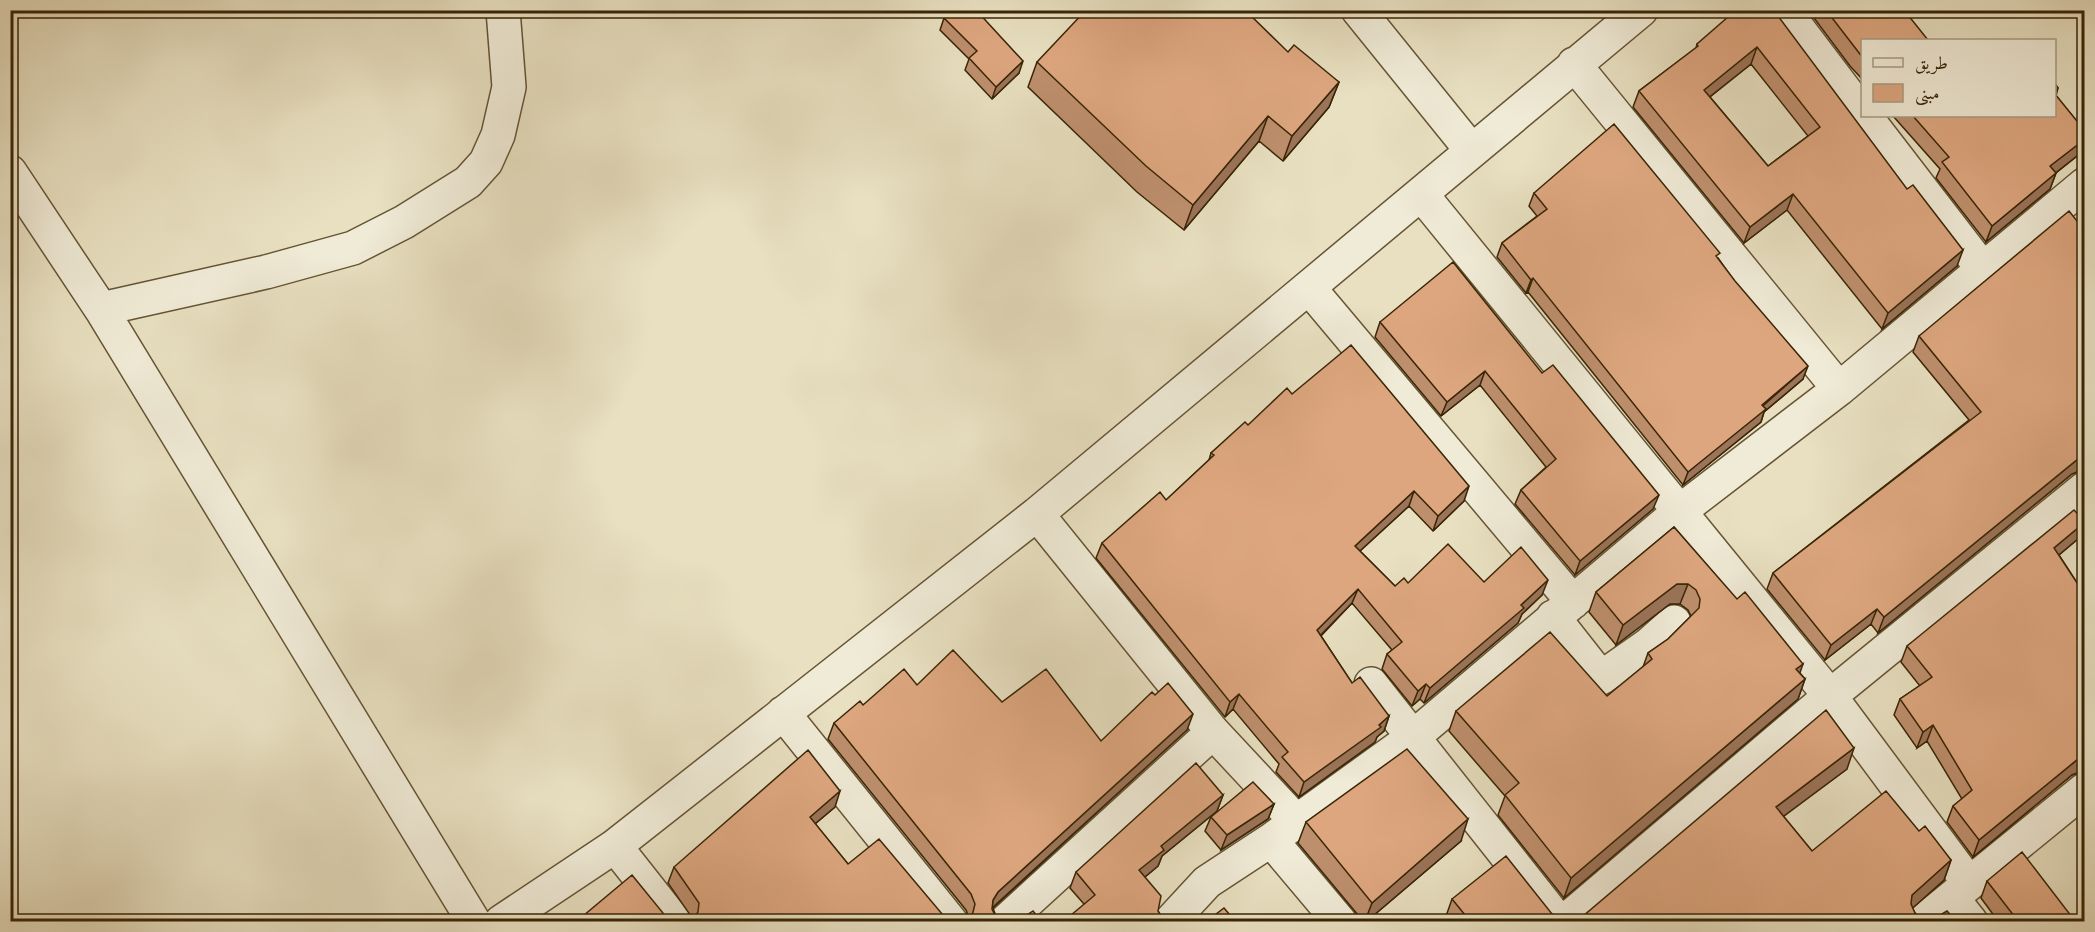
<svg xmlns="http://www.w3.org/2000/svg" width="2095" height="932" font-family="'IM FELL Double Pica',Amiri,serif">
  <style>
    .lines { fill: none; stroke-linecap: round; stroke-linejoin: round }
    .minor-casing { stroke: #655434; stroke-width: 36 }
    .minor { stroke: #f0ebd7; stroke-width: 33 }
    .wall { fill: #be8f6d; stroke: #392505; stroke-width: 1.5; fill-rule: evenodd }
    .shaded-wall { fill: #9b7459; stroke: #392505; stroke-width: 1.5 }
    .building { fill: #dda67f; stroke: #392505; stroke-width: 1.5; fill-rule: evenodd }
  </style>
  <rect width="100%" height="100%" fill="#e8e0c1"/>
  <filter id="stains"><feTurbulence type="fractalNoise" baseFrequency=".00333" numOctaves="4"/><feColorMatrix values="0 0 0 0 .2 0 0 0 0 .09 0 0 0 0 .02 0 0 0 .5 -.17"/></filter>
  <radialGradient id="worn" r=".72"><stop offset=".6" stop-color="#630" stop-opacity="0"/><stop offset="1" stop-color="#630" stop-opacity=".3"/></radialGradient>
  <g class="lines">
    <defs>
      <path id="minor" d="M1358,10L1472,151
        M1784,10L1862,113
        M1574,64L1839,389
        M1865,116L1982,268
        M10,172L101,309L474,922
        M1422,195L1830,696L1969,883
        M1310,289L1573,602
        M101,309L266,272L353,248L404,222L468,182L486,162L498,135L509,87L503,10
        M1037,514L1213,732L1297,822
        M1553,617L1601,678L1648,645L1674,622
        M1371,684L1559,922
        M783,713L951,922
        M615,846L675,922
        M1952,898L1971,922
        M501,922L615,846L1037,514L1641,10
        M1005,922L1213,732
        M1170,922L1207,882L1271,840
        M1340,922L1271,840L1412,738L1680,511L1839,389L2084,185
        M1564,922L1830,696L2084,489
        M1922,922L2084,790"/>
    </defs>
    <use href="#minor" class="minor-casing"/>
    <use href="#minor" class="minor"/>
  </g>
  <path class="wall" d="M1808,10H1904L1863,40V80L1850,66Z
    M1781,14L1779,19L1957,266L1882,329L1787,210L1744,243L1633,107L1639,91L1696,48L1697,44L1742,15ZM1751,64L1808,136L1768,166L1710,97Z
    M944,18L1019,73L992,99L965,70L969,59L940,30Z
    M1288,52L1339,82L1329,107L1283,161L1259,141L1184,230L1137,192L1028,87L1037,62Z
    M2055,84L2058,88L2056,96L2085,131V146L2082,152L2056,173L2050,189L1986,242L1936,178L1940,169L1893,116H2055Z
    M1534,193L1718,258L1803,379L1764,412L1761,422L1683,485L1528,292L1526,293L1497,257L1502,243L1537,216L1529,206Z
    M2085,231V471L2082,470L2072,474L1878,633L1871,624L1825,660L1767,589L1773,573L1969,420L1913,352L1919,336Z
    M1380,322L1542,373L1653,509L1575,575L1515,504L1521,490L1546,467L1480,385L1441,416L1375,337Z
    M1292,394L1464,501L1433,531L1409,506L1360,551L1395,586L1408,583L1484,582L1542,595L1522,614L1518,623L1424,703L1420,699L1412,706L1382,669L1387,654L1392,650L1352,603L1321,636L1352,683L1389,716L1384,731L1377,737L1375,742L1299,797L1276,772L1279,764L1233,709L1225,717L1096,558L1102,543L1166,500L1209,460L1211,453Z
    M2085,522L2079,538L2059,555L2085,595V615L2083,619L2082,771L2072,775L1973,857L1947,822L1953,806L1962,799L1927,741L1917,748L1894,715L1900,699L1920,686L1901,662L1907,646Z
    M1674,527L1805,679L1798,699L1564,898L1498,815L1505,796L1449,731L1456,711L1607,696L1643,667L1648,653L1668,639L1691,616L1688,610L1680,604H1670L1616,645L1589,612L1596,592Z
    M917,685L1002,702L1101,741L1187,730L993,908L997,919L1001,921H969L970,920L966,910L828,739L834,723L863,705Z
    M1847,769L1783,816L1812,851L1919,831L1951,860L1944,880L1912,908L1915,913L1922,919L1956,921H1447L1445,919L1452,899L1552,914L1560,919L1568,920L1583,916Z
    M1223,795L1217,811L1162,856L1158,866L1145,877L1158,911L1163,919L1084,904L1070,888L1076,872Z
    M1274,804L1268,819L1221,850L1205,831L1211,817Z
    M835,807L815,824L848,864L692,921L693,919L668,883L674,867Z
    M1306,822L1461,841L1367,921H1363L1298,843Z
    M1987,881L2075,921H1998L1981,898Z"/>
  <path class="shaded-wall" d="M1757,47L1751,64L1698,106L1704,90Z
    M1023,61L1019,73L992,99L996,87Z
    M1339,82L1329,107L1283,161L1292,136Z
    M1268,116L1259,141L1184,230L1193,205Z
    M2085,139V146L2082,152L2044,182L2050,166Z
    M2056,173L2050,189L1986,242L1992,226Z
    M1793,194L1787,210L1744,243L1750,227Z
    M1963,250L1957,266L1882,329L1888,313Z
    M1533,278L1528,292L1526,293L1531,280Z
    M1808,366L1803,379L1764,412L1761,422L1683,485L1688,472Z
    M1485,371L1480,385L1441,416L1447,402Z
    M2085,456V462L2082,470L2072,474L1878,633L1884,617L2078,459Z
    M1469,486L1464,501L1433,531L1438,516Z
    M1414,491L1409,506L1349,561L1355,546Z
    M1659,495L1653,509L1575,575L1580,561Z
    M2085,522L2079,538L2048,564L2054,548Z
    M1548,580L1542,595L1522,614L1518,623L1424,703L1430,688L1521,605Z
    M1677,584H1688L1680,604H1670L1616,645L1623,625Z
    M1358,589L1352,603L1311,645L1317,630Z
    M2085,608V615L2083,619L2073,631L2079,614Z
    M1877,609L1871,624L1825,660L1831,645Z
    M1803,664L1796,684V669Z
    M1805,679L1798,699L1564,898L1571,878Z
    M1426,684L1420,699L1412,706L1418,691Z
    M1239,694L1233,709L1225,717L1230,702Z
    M1193,714L1187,730L992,908L993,900L998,892Z
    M1389,716L1384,731L1377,737L1375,742L1299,797L1304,782L1379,725Z
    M1933,725L1927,741L1917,748L1923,732Z
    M1854,748L1847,769L1768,828L1776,807Z
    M2085,756V772L2082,771L2072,775L1973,857L1979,840L2078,759Z
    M840,791L835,807L804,833L810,817Z
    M1223,795L1217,811L1162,856L1158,866L1134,886L1139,870L1161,846Z
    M1274,804L1268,819L1221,850L1227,835Z
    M1468,819L1461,841L1367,921H1365L1372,903Z
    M1951,860L1944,880L1905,915L1912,895Z"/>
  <path class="building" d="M952,10H976L1023,61L996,87L969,58L977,51L944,18Z
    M1086,10H1245L1288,52L1294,45L1339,82L1292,136L1268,116L1193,205L1146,166L1037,62Z
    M1736,10H1738L1742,15L1748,10H1780L1781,14L1778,16L1907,189L1913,185L1963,250L1888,313L1793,194L1750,227L1639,91L1698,46L1697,44ZM1757,47L1820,127L1768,166L1704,90Z
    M1826,10H1904L1928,40H1863V58Z
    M2055,84L2058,88L2055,92Z
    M2055,94L2085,131V139L2050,166L2056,173L1992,226L1942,162L1949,157L1913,116H2055Z
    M1614,124L1720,253L1716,256L1735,281L1808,366L1762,405L1766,409L1688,472L1533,278L1531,280L1502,243L1547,209L1534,193Z
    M2069,211L2085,231V456L2078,459L1884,617L1877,609L1831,645L1773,573L1981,412L1919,336Z
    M1453,262L1542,373L1553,365L1659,495L1580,561L1521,490L1556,459L1485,371L1447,402L1380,322Z
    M1351,345L1469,486L1438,516L1414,491L1355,546L1395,586L1404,578L1408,583L1448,544L1484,582L1521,547L1548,580L1521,605L1524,608L1430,688L1426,684L1418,691L1387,654L1402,642L1358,589L1317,630L1352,683L1360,677L1389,716L1379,725L1381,727L1304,782L1282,757L1288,752L1239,694L1230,702L1102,543L1160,492L1166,500L1214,455L1211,453L1245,422L1248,425L1287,388L1292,394Z
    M2074,510L2085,522L2054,548L2085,595V608L2079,614L2085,622V756L2078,759L1979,840L1953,806L1972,790L1933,725L1923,732L1900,699L1932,677L1907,646Z
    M1674,527L1737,599L1745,592L1803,664L1796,669L1805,679L1571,878L1505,795L1519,783L1456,711L1550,632L1607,696L1652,659L1648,653L1668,639L1699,608L1700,599L1696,590L1688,584H1677L1623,625L1596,592Z
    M953,650L1002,702L1046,669L1101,741L1152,692L1155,695L1168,683L1193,714L998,892L993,900L992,909L997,919L1001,921H977L972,916L975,904L971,894L834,723L860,701L863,705L904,669L917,685Z
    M1826,710L1854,748L1776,807L1812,851L1886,791L1919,831L1925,826L1951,860L1912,895L1911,904L1915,913L1922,919L1932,920L1947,911L1956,921H1470L1452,899L1506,856L1552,914L1560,919L1568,920L1583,916Z
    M1407,749L1468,819L1372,903L1306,822Z
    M808,750L840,791L810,817L848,864L879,839L948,921H691L698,912L699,903L674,867Z
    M1196,763L1223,795L1161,846L1164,850L1139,870L1161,896L1158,911L1163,919L1167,921H1064L1095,895L1076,872Z
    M1253,782L1274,804L1227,835L1211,817Z
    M2022,852L2075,921H2018L1987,881Z
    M632,875L667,918L671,921H577Z
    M1224,908L1235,921H1207Z
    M1033,911L1041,921H1018Z"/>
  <rect width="2095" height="932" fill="none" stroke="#e8e0c1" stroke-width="36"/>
  <rect x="12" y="12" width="2071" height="908" fill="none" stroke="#392505" stroke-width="3"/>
  <rect x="18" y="18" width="2059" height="896" fill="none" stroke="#392505" stroke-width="1.5"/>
  <rect x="1861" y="39" width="195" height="78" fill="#f0ebd7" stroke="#a79c83" stroke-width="1.5"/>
  <rect x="1873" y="58" width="30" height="9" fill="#f0ebd7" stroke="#a79c83" stroke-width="1.5"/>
  <text x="1915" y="69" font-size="18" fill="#392505">طريق</text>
  <rect x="1873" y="84" width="30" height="18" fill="#dda67f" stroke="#a79c83" stroke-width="1.5"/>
  <text x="1915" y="99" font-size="18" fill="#392505">مبنى</text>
  <rect width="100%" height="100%" filter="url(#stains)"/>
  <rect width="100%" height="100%" fill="url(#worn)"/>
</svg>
